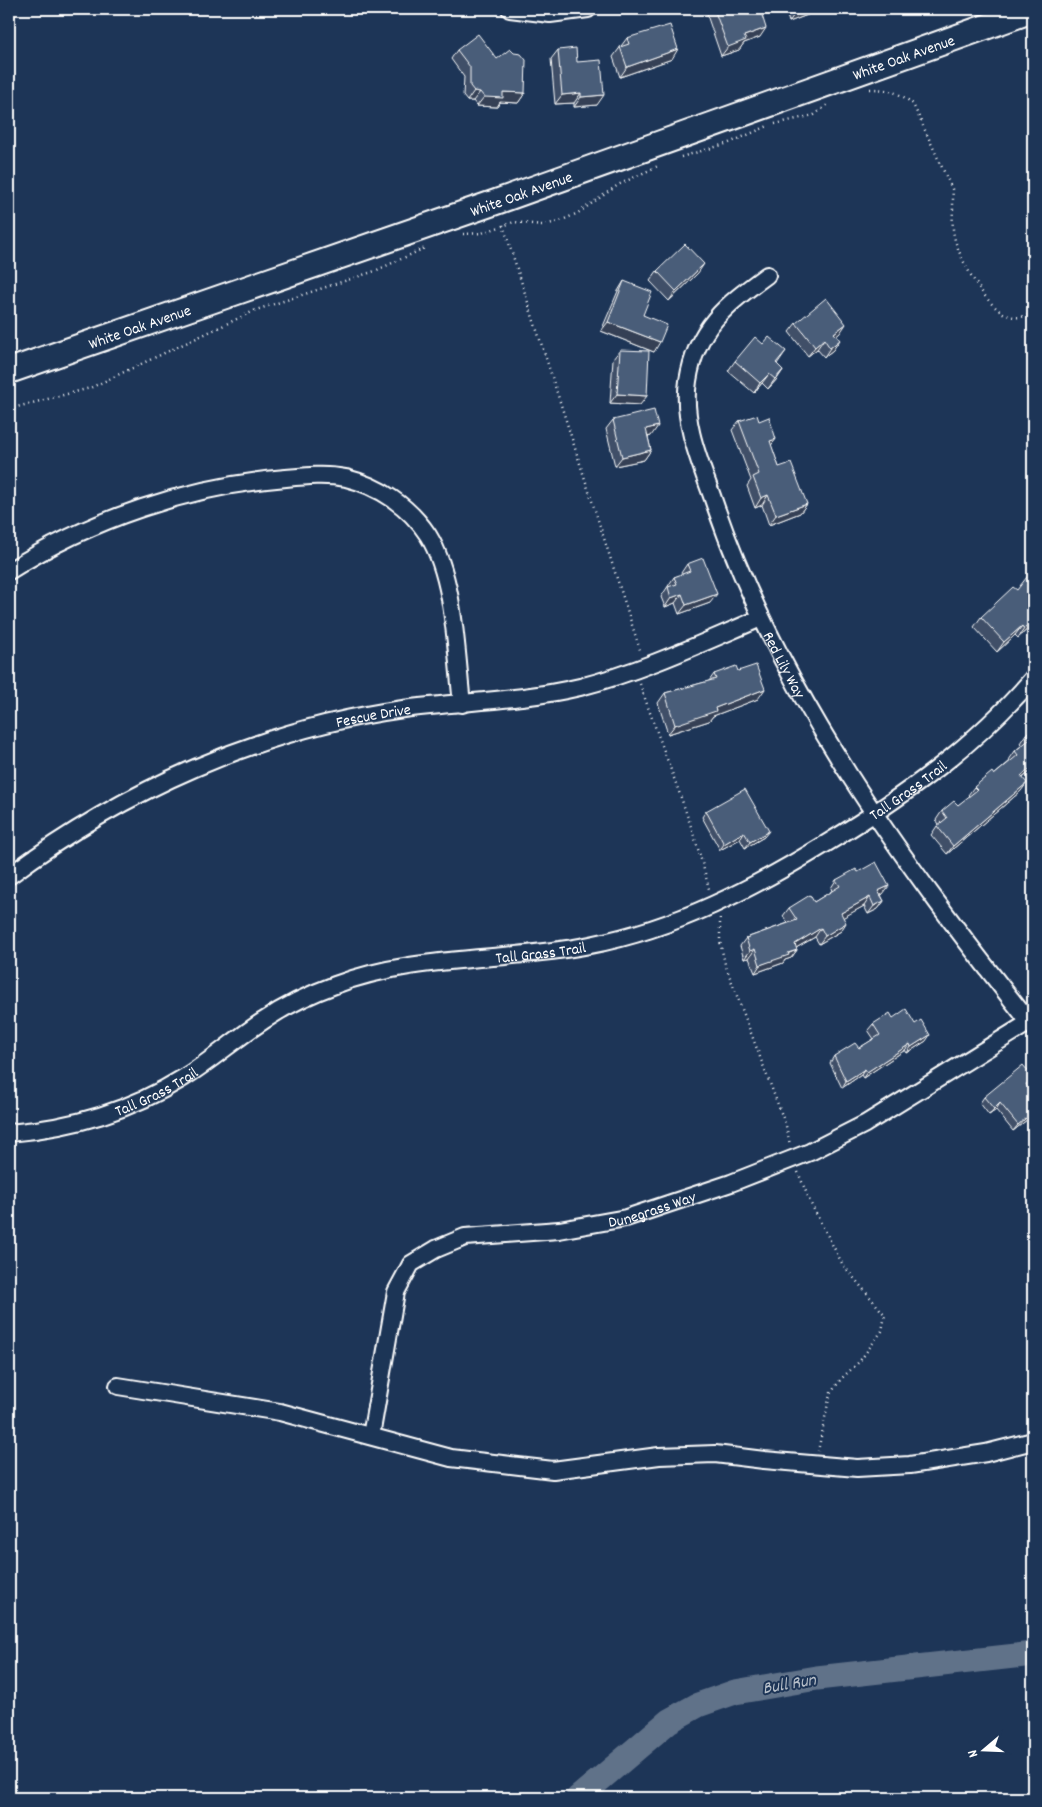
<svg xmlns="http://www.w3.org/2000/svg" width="1042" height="1807" font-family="Dekko,sans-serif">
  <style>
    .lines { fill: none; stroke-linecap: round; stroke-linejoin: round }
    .river { stroke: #617289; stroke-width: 25 }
    .street-casing { stroke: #fff; stroke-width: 20 }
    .secondary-casing { stroke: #fff; stroke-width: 28 }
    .path { stroke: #fff; stroke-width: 2.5; stroke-dasharray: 1 4; stroke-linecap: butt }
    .street { stroke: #1d3557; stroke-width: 16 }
    .secondary { stroke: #1d3557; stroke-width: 24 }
    .wall { fill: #405068; stroke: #fff }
    .shaded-wall { fill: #344155; stroke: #fff }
    .building { fill: #4a5d79; stroke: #fff }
    .labels { text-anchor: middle; stroke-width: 4; stroke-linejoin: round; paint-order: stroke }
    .street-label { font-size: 16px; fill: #fff; stroke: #1d3557 }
    .water-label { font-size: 18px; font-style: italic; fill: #b8c0ca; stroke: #1d3557 }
  </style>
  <rect width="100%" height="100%" fill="#1d3557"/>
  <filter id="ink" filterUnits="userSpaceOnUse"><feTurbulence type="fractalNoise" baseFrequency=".02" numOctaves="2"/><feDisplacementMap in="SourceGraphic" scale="10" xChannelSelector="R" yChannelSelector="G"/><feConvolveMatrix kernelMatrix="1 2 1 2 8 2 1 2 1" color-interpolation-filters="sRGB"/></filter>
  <g filter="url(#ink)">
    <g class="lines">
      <path class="river" d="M578,1798L669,1721L698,1705L735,1692L817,1678L1033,1654"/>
      <defs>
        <g id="street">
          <path d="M510,9L550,14L588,9"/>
          <path id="s1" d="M767,275C726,305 696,328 688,381C682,420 699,460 712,496C779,695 904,864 1033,1027"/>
          <path d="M9,571C91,519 189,486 286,478C306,476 326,474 346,478C379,486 409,506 428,535C455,578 456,653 462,704"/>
          <path id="s2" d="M9,876C124,790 260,729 403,709C463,701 521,701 580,687C643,671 702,643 761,618"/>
          <path id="s3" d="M9,1133C70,1128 130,1111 183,1078C211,1061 235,1039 263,1021C285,1006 310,994 335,985C417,954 505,962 590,945C677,928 752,889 827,843C903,797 975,746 1033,678"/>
          <path d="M118,1386L280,1412L451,1458L553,1470L659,1456L715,1454L764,1460L857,1468L910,1465L986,1453L1033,1441"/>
          <path id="s4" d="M371,1436L396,1292L411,1264L436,1249L465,1237L559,1230L626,1218L731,1183L810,1152L865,1124L1033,1020"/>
        </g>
        <g id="secondary">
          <path id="s5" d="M9,371L496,202L1033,10"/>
        </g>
      </defs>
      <use href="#street" class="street-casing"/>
      <use href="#secondary" class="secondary-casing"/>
      <path class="path" d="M870,89C888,89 899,92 913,104L952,189C955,206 950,223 955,240C961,261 986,307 1007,315C1016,319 1025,317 1033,313
        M775,124L814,115L830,103
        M681,157L729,143L768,126
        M503,225L641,653
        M463,234L482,233L514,222L542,225L558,222L578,213L618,185L660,165
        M9,409L90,388L256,310L375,271L425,248
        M640,684C663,752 692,819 709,889
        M720,918V941L725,964L786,1126L790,1145
        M798,1172L811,1204L843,1265L885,1315L882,1331L859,1362L841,1379L830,1394L818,1451"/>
      <use href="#street" class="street"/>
      <use href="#secondary" class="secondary"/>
    </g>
    <path class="wall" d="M711,9H760V37L744,43L739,50L721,56L707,15Z
      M785,9H823L789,22Z
      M627,38L672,59L620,77L613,57Z
      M457,50L497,59L525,93L518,103L500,102L497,107L477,106L473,101H467L463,96L464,77L451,59Z
      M558,50L577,62L597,105L574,107V103L555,104L551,59Z
      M657,271L698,273L669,301L650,281Z
      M624,281L643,315L654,352L601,331L618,291Z
      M796,323L840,333L836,336L833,350L824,357L817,349L808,356L789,332Z
      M763,344L786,351L777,364L783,370L777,379L768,389L762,383L754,393L728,371L735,361Z
      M620,350L640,405L610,403L613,359Z
      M613,420L651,436L648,437L651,450L644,460L615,466L606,429Z
      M739,421H759L776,439L771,445L779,467L807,504L800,513L769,525L762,505L755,508L747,486L751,480L732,430Z
      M687,564L710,603L679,614L675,603L665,607L661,597L674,577L681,575V573Z
      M981,617L1033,621V624L1018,638L1015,635L997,652L974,627Z
      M738,671L758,699L713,716L709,721L668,734L658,703L665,693L709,681L714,674Z
      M1033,728V772L1032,770L1023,778L1021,791L947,854L931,835L937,826L939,824L936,820L942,811L958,805L970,797L968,795L974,787L994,775L1010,761L1009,760L1015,751L1022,745L1020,743L1026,734Z
      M706,811L764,837L745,848L740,839L720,850L702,817Z
      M858,872L883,894L881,895L884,901L878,909L868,914L864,906L843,917L841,931L819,944L815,937L796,948L797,950L791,958L785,960L783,963L755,973L749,958L744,959L740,946L746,938L788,923L783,916L789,908L814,902L832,891L831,888L836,880Z
      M893,1018L926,1041L907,1053L905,1050L863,1078L861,1075L842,1088L830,1063L834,1056L859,1048L874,1039L868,1030L873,1024Z
      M1029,1084L1027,1086L1033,1115L1013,1131L996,1110L989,1115L980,1103L984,1097Z"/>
    <path class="shaded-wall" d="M805,9H823L789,22L796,12Z
      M766,28L760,37L744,43L739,50L721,56L728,47L744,36Z
      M678,49L672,59L620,77L627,67Z
      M474,91L480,92L473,101H467Z
      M503,92L525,93L518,103L500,102L497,107L477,106L484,97Z
      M581,93L574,103L555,104L562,95Z
      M604,95L597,105L574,107L581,97Z
      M704,264L698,273L669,301L676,291Z
      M608,322L660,342L654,352L601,331Z
      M846,324L840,333L828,343L834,333Z
      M824,339L817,349L808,356L815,347Z
      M840,340L833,350L824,357L830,348Z
      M783,370L777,379L768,389L775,379Z
      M769,374L762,383L754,393L760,383Z
      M617,394L647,396L640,405L610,403Z
      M658,426L651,436L639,439L646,429Z
      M776,439L769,448L770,441Z
      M651,450L644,460L615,466L622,457Z
      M768,495L762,505L755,508L761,498Z
      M807,504L800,513L769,525L776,515Z
      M682,594L675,603L665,607L671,598Z
      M717,594L710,603L679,614L686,605Z
      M1033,621V624L1018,638L1024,629Z
      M1022,626L1015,635L997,652L1004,642Z
      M765,689L758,699L713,716L709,721L668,734L675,725L715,708Z
      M1033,766V768L1032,770L1015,784L1021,776Z
      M1027,783L1021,791L947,854L953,846Z
      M769,831L764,837L745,848L750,842Z
      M744,832L740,839L720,850L724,844Z
      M889,886L883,894L873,899L878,891Z
      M870,897L864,906L835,922L841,913Z
      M884,901L878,909L868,914L874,906Z
      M846,923L841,931L819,944L825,936Z
      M821,928L815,937L789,952L795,944Z
      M755,949L749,958L744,959L750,951Z
      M797,950L791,958L785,960L783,963L755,973L760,965Z
      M930,1035L926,1041L907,1053L911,1047Z
      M910,1044L905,1050L863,1078L867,1072Z
      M865,1069L861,1075L842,1088L846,1081Z
      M1033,1078L1029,1084L1021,1091L1026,1084Z
      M1000,1103L996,1110L989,1115L994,1109Z
      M1033,1112V1115L1013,1131L1018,1125Z"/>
    <path class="building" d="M714,9H760L766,28L744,36L746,40L728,47Z
      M795,9H805L796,12Z
      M670,25L678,49L627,67L620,47L629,44L627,38Z
      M478,34L497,59L510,49L514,53L521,54L526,60L525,93L503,92V98L484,97L480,92L474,91L470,86V67L457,50Z
      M576,48L577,62L601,60L604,95L581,97V93L562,95L558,50Z
      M685,244L704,264L676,291L657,271Z
      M624,281L652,292L643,315L667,325L660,342L608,322Z
      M826,298L846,324L834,333L840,340L830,348L824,339L815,347L796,323Z
      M755,337L763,344L769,337L786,351L776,363L783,370L775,379L769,374L760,383L735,361Z
      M620,350L649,351L647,396L617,394Z
      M654,410L658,426L646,429L651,450L622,457L613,420Z
      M757,415L759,421L769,417L776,439L770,441L779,467L791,463L807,504L776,515L768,495L761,498L753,477L759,474L739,421Z
      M703,558L717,594L686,605L682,594L671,598L668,587L677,584L674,577L690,571L687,564Z
      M1033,569V621L1024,629L1022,626L1004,642L981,617L1013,587L1017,590Z
      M756,665L765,689L715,708L716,711L675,725L665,693L716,679L714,674L736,666L738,671Z
      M1033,728V766L1021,776L1027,783L953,846L937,826L947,818L942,811L954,801L958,805L977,790L974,787L992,772L994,775L1018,755L1015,751L1030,739L1026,734Z
      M745,789L769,831L750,842L744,832L724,844L706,811Z
      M876,862L889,886L878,891L884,901L874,906L870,897L841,913L846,923L825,936L821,928L795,944L797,950L788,953L789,955L760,965L755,949L750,951L746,938L797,920L789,908L810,895L814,902L840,886L836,880L856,869L858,872Z
      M906,1009L915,1024L921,1020L930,1035L911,1047L910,1044L867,1072L865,1069L846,1081L834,1056L855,1043L859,1048L880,1035L873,1024L890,1013L893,1018Z
      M1023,1065L1033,1077V1078L1026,1084L1033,1096V1112L1018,1125L1000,1103L994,1109L984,1097Z"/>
  </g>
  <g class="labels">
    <g class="street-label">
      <text dy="6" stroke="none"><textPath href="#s5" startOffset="948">White Oak Avenue</textPath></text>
      <text dy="6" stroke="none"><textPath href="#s5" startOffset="542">White Oak Avenue</textPath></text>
      <text dy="6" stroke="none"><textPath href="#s5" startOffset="138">White Oak Avenue</textPath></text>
      <text dy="6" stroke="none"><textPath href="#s1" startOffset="439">Red Lily Way</textPath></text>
      <text dy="6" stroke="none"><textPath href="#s2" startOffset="402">Fescue Drive</textPath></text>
      <text dy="6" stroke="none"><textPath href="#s3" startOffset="978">Tall Grass Trail</textPath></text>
      <text dy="6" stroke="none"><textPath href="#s3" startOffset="572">Tall Grass Trail</textPath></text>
      <text dy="6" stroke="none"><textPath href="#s3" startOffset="154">Tall Grass Trail</textPath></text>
      <text dy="6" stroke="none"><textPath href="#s4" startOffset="428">Dunegrass Way</textPath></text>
    </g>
    <g class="water-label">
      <text transform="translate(789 1683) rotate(-10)" y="6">Bull Run</text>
    </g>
  </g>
  <rect width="1042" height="1807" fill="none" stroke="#1d3557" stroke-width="30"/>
  <rect x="15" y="15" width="1012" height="1777" fill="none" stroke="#fff" stroke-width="2" filter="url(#ink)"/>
  <g transform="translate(984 1750) rotate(251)" stroke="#1d3557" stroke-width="4" paint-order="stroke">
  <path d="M0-4L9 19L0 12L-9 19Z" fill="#ffffff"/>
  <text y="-8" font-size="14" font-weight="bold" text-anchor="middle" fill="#ffffff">N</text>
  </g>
</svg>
